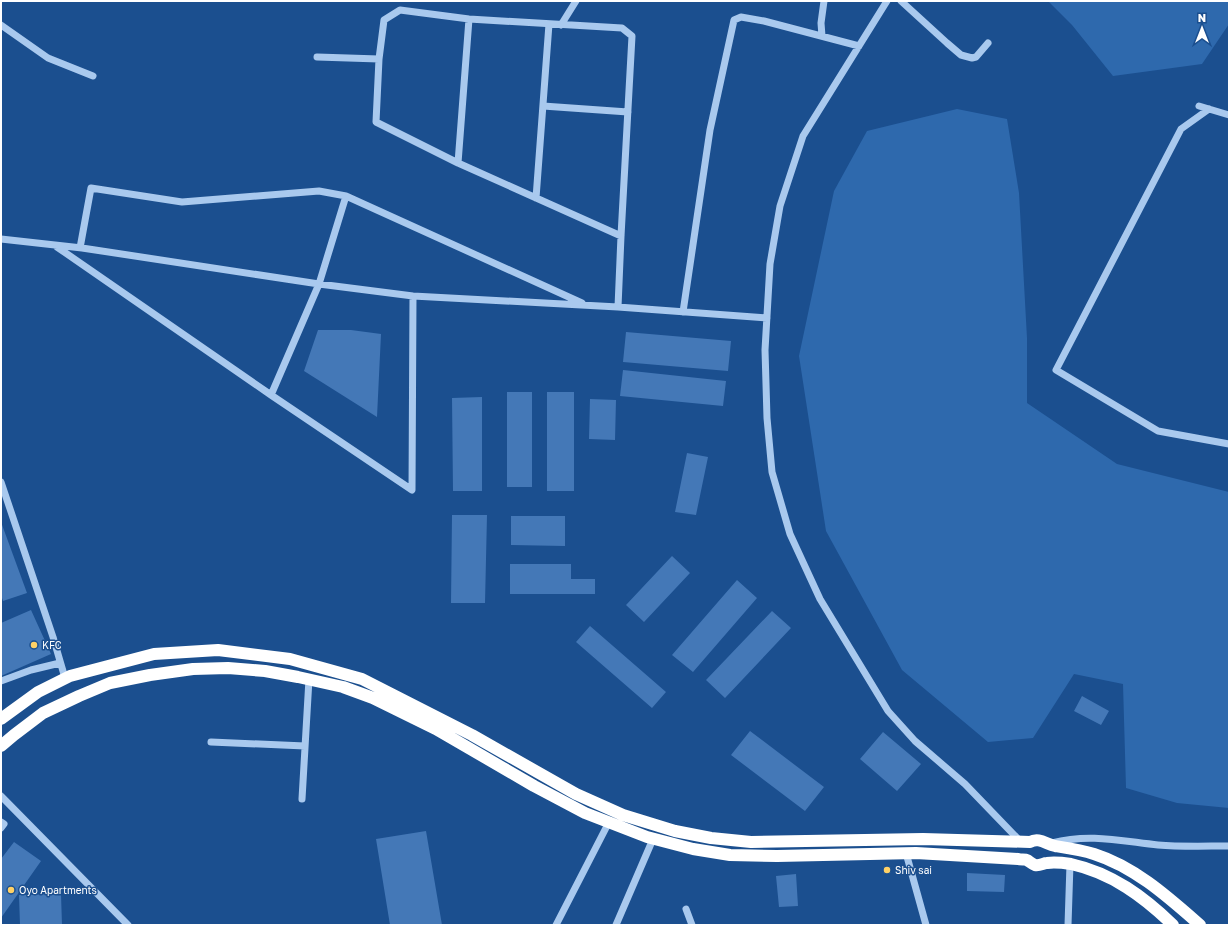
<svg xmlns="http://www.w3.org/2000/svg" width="1230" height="926" font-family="'Golos Text',sans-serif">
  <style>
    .green { fill: #2e69ad }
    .building { fill: #4478b7 }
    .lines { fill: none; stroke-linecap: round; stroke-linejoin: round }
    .minor { stroke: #a9c9ee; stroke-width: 7 }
    .highway { stroke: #fff; stroke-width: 12 }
    .poi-dot { fill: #ffd166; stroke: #1b4f8f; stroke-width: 1.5 }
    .labels { text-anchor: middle; stroke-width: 3; stroke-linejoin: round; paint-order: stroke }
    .poi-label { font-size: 10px; fill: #fff; stroke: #1b4f8f; text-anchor: start }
  </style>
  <rect width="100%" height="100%" fill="#1b4f8f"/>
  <path class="green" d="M1048,1H1229V24L1202,64L1113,76L1072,25Z
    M957,109L1007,119L1019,193L1027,338V403L1117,464L1229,492V808L1177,803L1126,788L1123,684L1074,674L1033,738L988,742L902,670L826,531L799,356L834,191L867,131Z"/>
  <path class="building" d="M318,330H351L381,334L377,417L304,371Z
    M626,332L731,341L728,371L623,362Z
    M623,370L726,381L723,406L620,396Z
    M507,392H532V487H507Z
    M547,392H574V491H547Z
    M482,397V491H453L452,398Z
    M590,399L616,400L615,440L589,439Z
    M687,453L708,457L696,515L675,512Z
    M452,515H487L485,603H451Z
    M511,516H565V546L511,545Z
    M1,522L27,593L3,601L1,595Z
    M672,556L690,573L644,622L626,605Z
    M510,564H571V579H595V594H510Z
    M737,580L757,598L693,672L672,655Z
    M31,610L51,654L1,676V623Z
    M772,611L791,628L725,698L706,680Z
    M590,626L666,692L652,708L576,642Z
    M1082,696L1109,711L1101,725L1074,711Z
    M750,731L824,787L805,811L731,755Z
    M883,732L921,764L897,791L860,759Z
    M426,831L442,925H390L376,839Z
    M14,842L41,861L1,918V859Z
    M967,873L1005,875L1004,892L967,891Z
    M796,874L798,906L779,907L776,876Z
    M61,894L62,925H20L19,895Z"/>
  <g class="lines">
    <path class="minor" d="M887,1L803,136L780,206L770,264L765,350L767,418L772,472L790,534L820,599L888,711L915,741L965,784L1020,841
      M901,1L947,43L961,55L972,58L976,57L988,43
      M1,25L48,58L93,76
      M561,25L576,1
      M822,36L821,23L824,1
      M317,57L379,59
      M543,106L628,112
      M1199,106L1229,115
      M1209,109L1181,129L1056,370L1158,431L1229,444
      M458,163L469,19
      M536,198L549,24
      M1,239L82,248L319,284L413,296L618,307L767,318
      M57,247L271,395L412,490L413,296
      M80,248L91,188L182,202L319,191L346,196L582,303
      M618,307L621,236L632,36L622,28L469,19L400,10L384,20L379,59L376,122L458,163L621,236
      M683,312L710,130L734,20L741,17L764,21L859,46
      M271,395L319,284L346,196
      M1,482L53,637L65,678
      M1,681L31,670L60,663
      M211,742L305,746
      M1,796L128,925
      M302,799L309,679
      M1,822L4,824L1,828
      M1052,843C1089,833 1121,841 1158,845C1181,847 1206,846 1229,846
      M906,853L926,925
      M686,909L692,925
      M556,925L609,822
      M616,925L653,839
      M1068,925L1070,864"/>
    <path class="highway" d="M1,719L38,692L70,676L154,654L218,650L290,659L362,679L472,735L576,794L623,815L675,831L711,838L751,842L923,839L1030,842C1039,837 1046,844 1055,846C1068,848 1082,850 1094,854C1135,867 1168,897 1200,925
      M1,746L14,735L43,713L79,696L110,683L150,675L193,669L228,668L265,671L298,677L343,687L373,698L436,729L534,786L585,813L647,837L693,849L730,855L777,856L916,853L1018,859C1021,860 1025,859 1027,860C1030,862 1032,864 1035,865C1040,866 1043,863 1047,863C1054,862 1064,863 1071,864C1112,873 1144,897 1173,925"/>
  </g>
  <g class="poi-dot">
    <circle cx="34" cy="645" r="4"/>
    <circle cx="887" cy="870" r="4"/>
    <circle cx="11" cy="890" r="4"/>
  </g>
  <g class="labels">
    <g class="poi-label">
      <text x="42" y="649">KFC</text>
      <text x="895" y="874">Shiv sai</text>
      <text x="19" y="894">Oyo Apartments</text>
    </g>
  </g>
  <rect width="1230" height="926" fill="none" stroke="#ffffff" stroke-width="4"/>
  <g transform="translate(1202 28)" stroke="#1b4f8f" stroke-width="3" paint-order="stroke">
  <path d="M0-3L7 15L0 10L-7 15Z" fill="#ffffff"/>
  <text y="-6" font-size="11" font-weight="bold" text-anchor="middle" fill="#ffffff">N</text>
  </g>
</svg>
